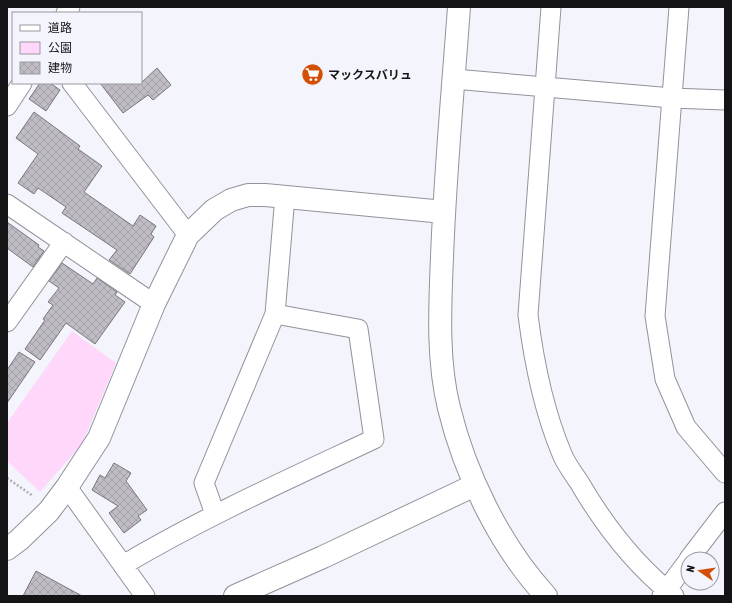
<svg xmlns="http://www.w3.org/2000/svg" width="732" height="603" font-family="'Asap Condensed','Noto Sans JP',sans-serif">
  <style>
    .green { fill: #fed7fa }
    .building { fill: url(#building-cross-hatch); stroke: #79777d }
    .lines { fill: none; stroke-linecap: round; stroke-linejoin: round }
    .minor-casing { stroke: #92939a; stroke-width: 21 }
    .tertiary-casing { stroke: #92939a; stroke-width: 24 }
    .path { stroke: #aeafb5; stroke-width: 2.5; stroke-dasharray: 2 2; stroke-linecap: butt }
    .minor { stroke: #fff; stroke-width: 19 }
    .tertiary { stroke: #fff; stroke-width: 22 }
    .labels { text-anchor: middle; stroke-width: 4; stroke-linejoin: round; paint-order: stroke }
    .poi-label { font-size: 12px; font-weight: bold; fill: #141417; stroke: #f3f4fc; text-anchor: start }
  </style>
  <defs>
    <pattern id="building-cross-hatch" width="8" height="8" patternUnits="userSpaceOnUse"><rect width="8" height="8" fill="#c0bcc4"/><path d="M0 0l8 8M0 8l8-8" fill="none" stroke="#a4a1a8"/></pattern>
  </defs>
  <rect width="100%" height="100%" fill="#f3f4fc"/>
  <path class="green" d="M72,331L116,363L82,444L40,492L7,461V423Z"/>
  <path class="building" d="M157,68L171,85L153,100L148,95L123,113L100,83H141Z
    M40,83H50L60,90L46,111L29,99Z
    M34,112L80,146L78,149L102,166L84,192L133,226L140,215L156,226L151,234L154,237L130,274L109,260L117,250L62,213L66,207L38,188L34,194L18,183L38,154L16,138Z
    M7,222L39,245L38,247L44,251L33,267L7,248Z
    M62,263L93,284L97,278L117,292L115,295L125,302L95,344L66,323L40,360L25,349L45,320L43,319L53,305L48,302L59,288L49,281Z
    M19,352L35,362L7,403V370Z
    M114,463L131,473L126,481L147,510L138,516L141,520L124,533L109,513L118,506L92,490L100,475L105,478Z
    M36,571L82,596H23Z"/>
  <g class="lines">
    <defs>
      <path id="minor" d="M551,7L528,315C534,363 543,409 562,454C566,464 573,473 579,482C604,525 635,565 674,596
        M679,7L655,316L665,379L686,427L725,473
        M66,13L70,7
        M454,79L672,98L725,100
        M72,83L188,235
        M7,106L22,83
        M7,204L154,304
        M7,322L64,242
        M67,487L145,596
        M215,514L204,483L275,314
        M689,559L725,512
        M123,565C204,517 289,479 374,439L358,329L275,314L285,196
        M662,596L688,561"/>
      <path id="tertiary" d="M459,7C453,90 445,174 442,257C440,306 437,360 449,408C465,474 500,546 546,596
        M7,549L19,540L49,511L67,487L99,438L154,304L188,235L214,210L231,200L248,195H265L444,212
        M235,596L323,557L475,485"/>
    </defs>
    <use href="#minor" class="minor-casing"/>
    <use href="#tertiary" class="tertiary-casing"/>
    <path class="path" d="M7,478L33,496"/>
    <use href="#minor" class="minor"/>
    <use href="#tertiary" class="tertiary"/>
  </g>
  <defs>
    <symbol id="supermarket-disc" viewBox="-11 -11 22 22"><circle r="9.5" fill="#d34f06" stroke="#f3f4fc"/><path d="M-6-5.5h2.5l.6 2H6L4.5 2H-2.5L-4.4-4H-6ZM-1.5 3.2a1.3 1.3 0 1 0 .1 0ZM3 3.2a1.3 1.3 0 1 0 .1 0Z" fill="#fff"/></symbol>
  </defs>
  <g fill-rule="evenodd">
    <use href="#supermarket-disc" x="300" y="62" width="25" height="25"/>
  </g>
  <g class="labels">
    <g class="poi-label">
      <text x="328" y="79">マックスバリュ</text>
    </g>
  </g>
  <rect width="732" height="603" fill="none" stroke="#141417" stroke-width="16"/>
  <rect x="12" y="12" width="130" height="72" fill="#f3f4fc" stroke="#9a9aa0"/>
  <rect x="20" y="25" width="20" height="6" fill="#ffffff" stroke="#9a9aa0"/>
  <text x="48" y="32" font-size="12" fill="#141417">道路</text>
  <rect x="20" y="42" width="20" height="12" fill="#fed7fa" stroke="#9a9aa0"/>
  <text x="48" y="52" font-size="12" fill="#141417">公園</text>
  <rect x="20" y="62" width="20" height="12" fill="url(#building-cross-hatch)" stroke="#9a9aa0"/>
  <text x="48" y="72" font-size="12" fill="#141417">建物</text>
  <g transform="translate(700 571) rotate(283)"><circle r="19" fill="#f3f4fc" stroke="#9a9aa0"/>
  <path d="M0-3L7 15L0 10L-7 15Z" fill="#d34f06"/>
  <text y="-6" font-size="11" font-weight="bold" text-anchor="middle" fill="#141417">N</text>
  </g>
</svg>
